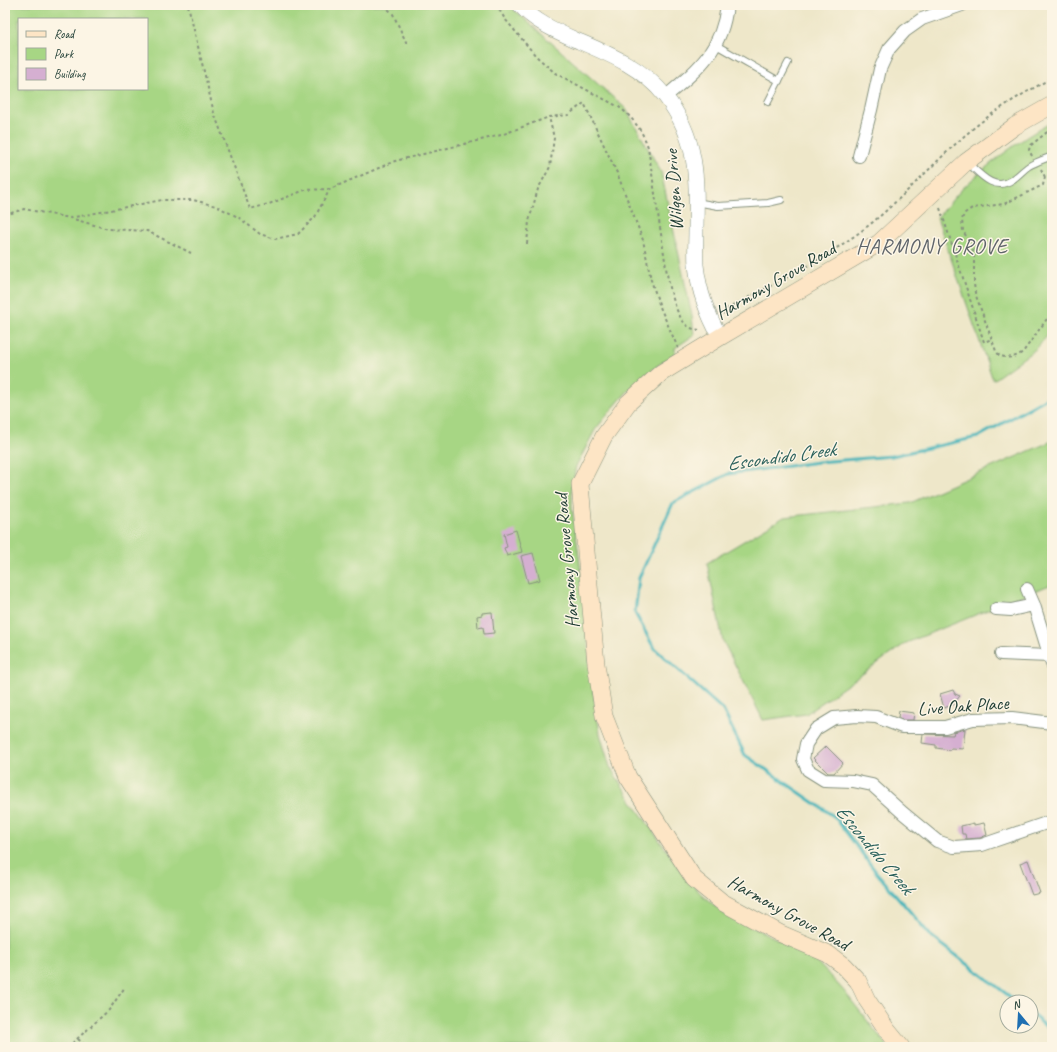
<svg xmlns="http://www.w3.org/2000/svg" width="1057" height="1052" font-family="Caveat,sans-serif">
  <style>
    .green { fill: #a7d684; stroke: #638a5c; fill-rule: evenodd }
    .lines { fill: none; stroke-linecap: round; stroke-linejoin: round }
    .stream { stroke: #45b5bb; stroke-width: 3 }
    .building { fill: #d5afd1 }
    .service-casing { stroke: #86927e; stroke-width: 8 }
    .minor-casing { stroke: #86927e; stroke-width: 14 }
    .tertiary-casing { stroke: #86927e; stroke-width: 16 }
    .secondary-casing { stroke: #86927e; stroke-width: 18 }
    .path { stroke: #86927e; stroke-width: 2; stroke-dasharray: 3 3; stroke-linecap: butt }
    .service { stroke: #fff; stroke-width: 6 }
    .minor { stroke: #fff; stroke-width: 12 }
    .tertiary { stroke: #fff; stroke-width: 15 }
    .secondary { stroke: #fde5c5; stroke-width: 17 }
    .labels { text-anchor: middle; stroke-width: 3; stroke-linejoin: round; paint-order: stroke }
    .street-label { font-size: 19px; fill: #1f3d34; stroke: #fcf5e5 }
    .water-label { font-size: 20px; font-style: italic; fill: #2a615c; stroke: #fcf5e5 }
    .quarter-label { font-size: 21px; letter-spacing: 1px; fill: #5f656b; stroke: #fcf5e5 }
  </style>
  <rect width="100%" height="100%" fill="#fcf5e5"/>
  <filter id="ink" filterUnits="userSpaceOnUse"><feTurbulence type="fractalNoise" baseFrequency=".025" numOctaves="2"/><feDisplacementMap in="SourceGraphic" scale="8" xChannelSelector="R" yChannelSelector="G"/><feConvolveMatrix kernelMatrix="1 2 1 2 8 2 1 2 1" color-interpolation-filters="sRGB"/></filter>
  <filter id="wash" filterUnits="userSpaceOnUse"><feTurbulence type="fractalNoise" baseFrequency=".012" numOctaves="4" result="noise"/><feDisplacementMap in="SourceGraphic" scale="16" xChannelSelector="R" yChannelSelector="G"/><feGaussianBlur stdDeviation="0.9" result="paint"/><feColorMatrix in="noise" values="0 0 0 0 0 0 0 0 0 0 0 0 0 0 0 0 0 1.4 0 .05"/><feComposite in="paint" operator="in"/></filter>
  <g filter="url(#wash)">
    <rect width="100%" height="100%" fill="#eee7c9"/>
    <path class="green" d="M5,5H509L626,109L661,172L692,316L694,335L675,348V353L653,369L627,392L612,409L595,430L576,466L572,487V507L580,564L593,690L600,734L610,767L633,803L679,868L701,894L724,914L792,946L816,961L844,991L888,1047H5ZM19,19H147V89H19Z
      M1052,122V330L1037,348L993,380L937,218C945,209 953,199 961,190C987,165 1020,139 1052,122Z
      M1052,441V584L906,643L806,714L763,720L723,641L707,563L784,517L910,503Z"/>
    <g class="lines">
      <path class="stream" d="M1017,1002L931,936L876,872L835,817L745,755L723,710L654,648L635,613L639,578L673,503L728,474L818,462L892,456L978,437L1052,395
        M1031,1014L1052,1031"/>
    </g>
    <g id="blocks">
      <path class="building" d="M516,530L522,552L507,556L504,548L507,547L504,534Z
        M533,553L540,580L528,583L521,556Z
        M492,612L494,633L484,634L483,627L478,628L477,616L482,615V613Z
        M953,690L955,694L960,696L954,703L955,704L944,708L940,694Z
        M899,711L914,713L913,720H903L898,717Z
        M965,729L963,749L951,748L950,750L936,748V745L922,743L923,734L953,735L954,732Z
        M826,746L843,763L834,773H828L813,758Z
        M974,823V825L984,823L987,835L980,838L966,839L965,834H962L961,826Z
        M1028,860L1040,893L1032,895L1020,863Z"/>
    </g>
  </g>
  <g filter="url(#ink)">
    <use href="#blocks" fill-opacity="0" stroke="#86927e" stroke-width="1"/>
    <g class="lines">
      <defs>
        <path id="service" d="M716,45L779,81
          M768,102L788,63
          M968,163C980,174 994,192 1012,180C1018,176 1023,170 1029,166C1036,162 1045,159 1052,156
          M696,202L718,206L768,203L781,200"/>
        <path id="minor" d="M665,97C698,69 722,51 727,5
          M859,156L871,110L880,69L889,49L905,31L922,19L962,5
          M1027,589L1034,605L1052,664
          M996,609L1011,610L1034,605
          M1001,654L1050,656
          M1052,723L1012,718L973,719L945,727H902L876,717L857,716L834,718L816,729L806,744L803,759L808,770L824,780L853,781L872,785L903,813L937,841L954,847L982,845L1052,821"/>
        <path id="tertiary" d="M520,5C535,22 556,31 576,40C609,54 642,67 665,96C698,138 697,178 696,229C696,241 695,253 696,265C699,292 707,313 720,337"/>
        <path id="secondary" d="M901,1047L887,1030L867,1000L858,981L844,966L828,954L779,933L722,902L694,879L628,777L604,716L596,664L580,484L604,436L628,403L661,373L720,337L879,243L966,162L1015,126L1052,105"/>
      </defs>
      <use href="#service" class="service-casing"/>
      <use href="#minor" class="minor-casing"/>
      <use href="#tertiary" class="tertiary-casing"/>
      <use href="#secondary" class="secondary-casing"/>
      <path class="path" d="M188,5L214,113L250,209L269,204L305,190L330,189L395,161L501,135L549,117
        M384,5L393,14L407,44
        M496,5L505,19L536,56L555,73L619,107C633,118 642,130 648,147L667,274C670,288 676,319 689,327C692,329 695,329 699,330
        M1032,156L1029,150L1030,146L1052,128
        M1041,169L1045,177L1052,174
        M1045,177L1043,185L1004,204L972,208L965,213L962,219L963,231L971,244L974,253V283L975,293L996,351L999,355C1007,359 1015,358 1023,352L1052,312
        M940,208L984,342L992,339
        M5,215L24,209L70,218L108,229L147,231L191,253
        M70,218L162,200H193L216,206L238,217L260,234L275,239L298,234L315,217L330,189
        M527,244L529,221L538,189L550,167L554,138L549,117L568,115L584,103L617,173L643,240L651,280L660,307L678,348
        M723,314L727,309C777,282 828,258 873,222C904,196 931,166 961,139C988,114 1020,95 1052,78
        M78,1039L87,1047
        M68,1047L109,1010L125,987"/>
      <use href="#service" class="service"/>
      <use href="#minor" class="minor"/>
      <use href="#tertiary" class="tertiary"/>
      <use href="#secondary" class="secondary"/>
    </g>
  </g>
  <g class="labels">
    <g class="street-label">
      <text transform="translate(673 190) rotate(-94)" y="7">Wilgen Drive</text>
      <text transform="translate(775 280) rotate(-30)" y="7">Harmony Grove Road</text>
      <text transform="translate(566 561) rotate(-95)" y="7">Harmony Grove Road</text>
      <text transform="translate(963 705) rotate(-4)" y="7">Live Oak Place</text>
      <text transform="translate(789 912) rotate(29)" y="7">Harmony Grove Road</text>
    </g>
    <g class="water-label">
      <text transform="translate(781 456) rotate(-8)" y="7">Escondido Creek</text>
      <text transform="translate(875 849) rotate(50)" y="7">Escondido Creek</text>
    </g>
    <g class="quarter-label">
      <text x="932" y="253">HARMONY GROVE</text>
    </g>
  </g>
  <rect width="1057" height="1052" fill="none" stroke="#fcf5e5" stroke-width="20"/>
  <rect x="18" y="18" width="130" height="72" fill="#fcf5e5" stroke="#a4ab9e"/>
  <rect x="26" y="31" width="20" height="6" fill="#fde5c5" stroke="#a4ab9e"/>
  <text x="54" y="38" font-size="12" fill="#1f3d34">Road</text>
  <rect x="26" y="48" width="20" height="12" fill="#a7d684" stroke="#a4ab9e"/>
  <text x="54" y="58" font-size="12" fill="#1f3d34">Park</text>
  <rect x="26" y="68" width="20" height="12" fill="#d5afd1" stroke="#a4ab9e"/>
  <text x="54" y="78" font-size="12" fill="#1f3d34">Building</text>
  <g transform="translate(1019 1014) rotate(342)"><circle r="19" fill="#fcf5e5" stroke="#a4ab9e"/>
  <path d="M0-3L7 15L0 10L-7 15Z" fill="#1f6fb2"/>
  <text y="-6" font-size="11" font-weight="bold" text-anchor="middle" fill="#1f3d34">N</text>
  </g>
</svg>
